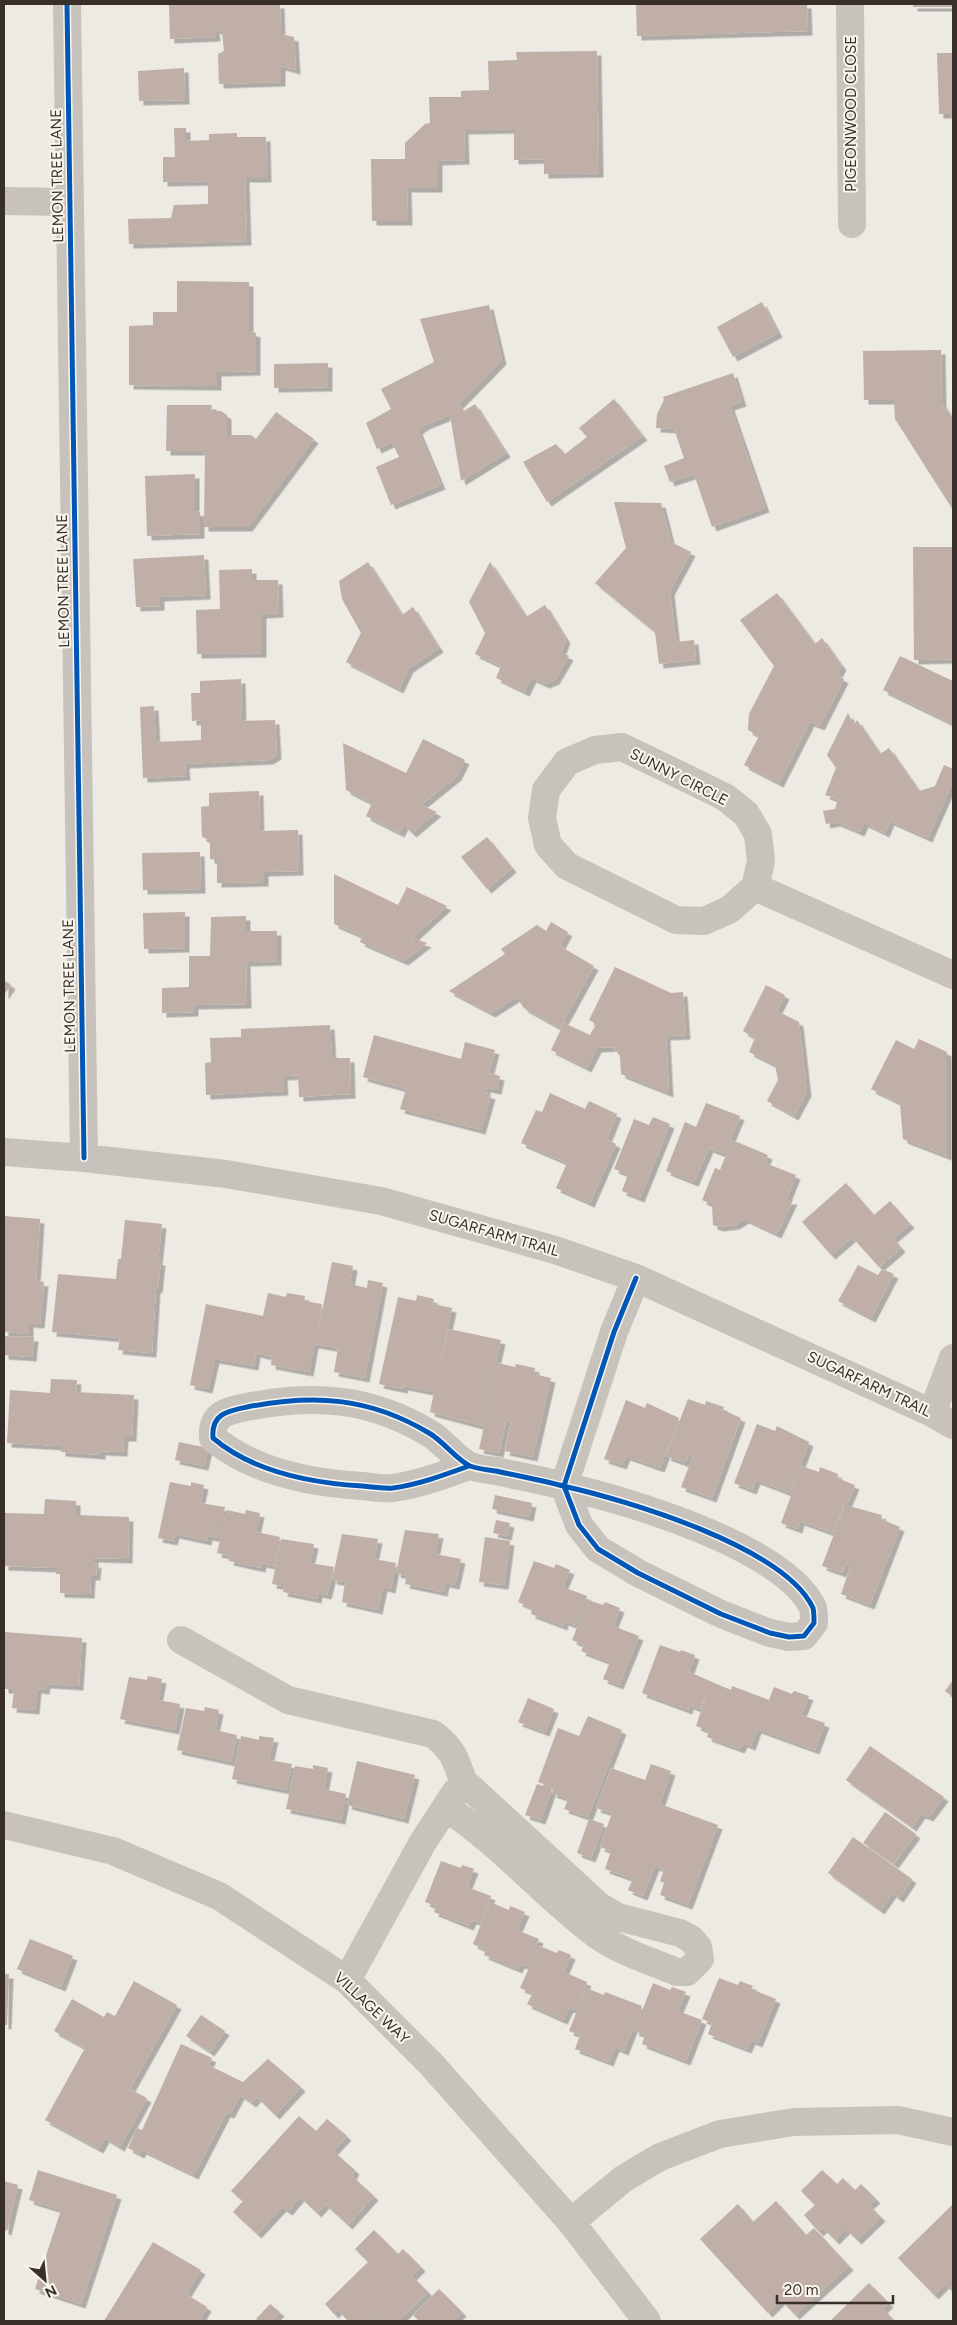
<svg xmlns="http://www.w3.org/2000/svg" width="957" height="2325" font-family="Figtree,sans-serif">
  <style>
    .building { fill: #c0afa6; filter: url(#shadow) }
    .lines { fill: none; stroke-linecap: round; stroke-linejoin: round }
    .minor { stroke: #c7c2bc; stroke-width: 28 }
    .cycleway-casing { stroke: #f9f4ec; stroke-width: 8 }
    .cycleway { stroke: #0057b8; stroke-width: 5 }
    .labels { text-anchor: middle; stroke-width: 4; stroke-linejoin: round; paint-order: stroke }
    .street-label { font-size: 15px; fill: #382f2a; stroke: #f9f4ec }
  </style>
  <defs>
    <filter id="shadow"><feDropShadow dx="4.5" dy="4.5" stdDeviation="0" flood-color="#0004"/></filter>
  </defs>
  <rect width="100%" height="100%" fill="#ede9e3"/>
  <path class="building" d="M169,4H280L281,34L294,37L296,70L281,66V82L219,84L218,54L224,51L222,32L215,29L216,37L170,39Z
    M636,4H807L808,31L637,36Z
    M913,4H953V7H913Z
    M597,51L599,173L544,174V159L514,160V129L464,130L465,160L438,161V188H407L408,221H372L371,159H405V143L425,124L430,123L429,97H461V91L489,90L488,61L517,60L516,52Z
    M937,53H953V128L951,114H939Z
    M184,68L185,100L139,101L138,71Z
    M174,128H186V141L209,140V134L237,133V137H266L267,178H245L247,241L129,244L128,219L171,218L174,205L208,204V181L163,182V157H175Z
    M177,281L249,282V331L256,333V371L217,372V386L129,385V326L153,325V312H177Z
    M762,302L778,333L733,357L717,327Z
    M489,305L502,360L458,405L464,411L475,404L506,453L461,481L450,415L425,425L418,430L441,485L391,505L376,467L399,457L392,442L377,449L366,423L391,409L381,389L434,362L420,319Z
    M941,350L942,403L953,420V510L895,419L894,400H864L863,351Z
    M328,363V387L274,388V364Z
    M733,373L742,402L730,406L765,508L712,527L694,474L670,482L664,466L684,458L674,429L656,428L657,414L664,400L663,397Z
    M614,399L643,436L547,502L523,462L556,444L565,454L587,437L579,428Z
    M167,405H212L211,411H221L227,415V435H251L256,439L276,412L314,439L248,527H204L205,451H166Z
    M195,474V511L200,512V534L147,536L145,476Z
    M614,502L661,503L671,542L691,552L670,591L676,642L694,640L696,660L659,664L655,632L595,583L626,548Z
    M913,547H953V659L914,660Z
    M204,555L206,595L160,597V606L136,607L133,559Z
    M368,562L402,615L413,607L439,648L409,668L399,689L346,662L361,633L342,599L339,581Z
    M490,562L526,617L545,605L566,639L561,652L569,656L555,680L545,684L532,678L525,692L496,678L501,666L475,654L485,633L469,602Z
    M252,569V580H278L279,613L262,614V653L197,654L196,610L220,609L219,570Z
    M777,593L815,644L822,638L842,666L837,675L844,679L820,726L810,722L779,783L744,765L759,736L748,730L749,714L774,666L740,620Z
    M900,656L953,681V724L883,690Z
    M241,679L242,721L275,720L277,755L269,760L185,764L186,776L143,778L140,707L154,706L156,742L201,740V720L192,721L191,693H200V681Z
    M848,713L854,725L857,720L880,754L889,748L919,791L935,786L944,765L953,769V781L928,838L890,821L885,833L864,823L860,832L836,822L826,824L823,811L835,809L838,799L825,795L836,768L827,755Z
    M423,739L465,760L457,776L421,805L437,812L412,833L404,825L400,833L366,816L372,803L346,790L343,743L406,773Z
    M259,791L260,831L298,830L299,871L264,872V882L217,883V860L210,859V840L202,837L201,807L209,806V793Z
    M487,837L512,868L487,889L461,857Z
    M200,852L201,889L143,890L142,853Z
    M334,874L398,905L407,887L447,906L412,938L427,943L404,961L360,942L362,936L334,924Z
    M185,912V948L144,949L143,913Z
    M246,916V931H277V961L246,962L247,1004L194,1005V1012L162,1013V988L189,987V956H210L211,917Z
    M551,922L568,932L560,946L594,966L560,1028L524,1008L516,997L491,1013L449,991L505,954L501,949L537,925L546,931Z
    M615,967L671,993L683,992L686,1035L666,1036L669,1093L621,1074L620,1056L613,1047L597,1048L587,1068L551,1050L564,1023L590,1035L596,1024L589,1020Z
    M4,980L11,985L4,995Z
    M766,985L785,995L777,1011L799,1022L807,1092L794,1116L767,1101L778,1080L775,1065L749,1052L755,1038L743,1031Z
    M330,1025L332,1058H350L351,1094L299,1097L298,1075L283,1076L284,1091L206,1095L205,1063L211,1062L210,1038L241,1037V1029Z
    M374,1035L461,1059L465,1042L495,1050L489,1073L500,1076L497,1090L486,1088L485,1093L491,1095L481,1130L400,1109L406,1089L363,1077Z
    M919,1039L947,1052V1156L903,1139L900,1103L871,1089L896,1040L914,1049Z
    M550,1093L585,1109L589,1101L617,1114L607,1139L616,1144L590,1203L556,1188L567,1163L521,1143L536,1110L542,1112Z
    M706,1103L740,1116L724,1154L709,1148L694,1182L666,1171L685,1122L696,1127Z
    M653,1117L670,1124L640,1198L622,1191L628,1174L614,1169L634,1119L649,1125Z
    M732,1140L768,1155L765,1163L796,1175L786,1200H793L777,1234L745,1219L735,1225L719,1227L713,1225L712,1204L702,1200L715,1168L720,1170Z
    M846,1183L874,1215L890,1201L910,1224L893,1238L901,1248L879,1267L852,1237L831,1255L802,1222Z
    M4,1216L40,1219L36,1281L44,1282L40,1324L29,1323V1334L4,1332Z
    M125,1220L162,1224L158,1261H161L158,1289L156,1288L152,1353L118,1350L120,1338L52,1332L58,1274L116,1279L118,1259H121Z
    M332,1262L353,1266L350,1284L367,1288L368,1280L383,1283L365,1378L334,1372L338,1348L314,1344L309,1372L271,1365L272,1357L256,1353L254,1366L215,1359L208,1389L190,1385L206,1304L263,1316L268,1293L286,1297L287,1293L305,1296L304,1301L322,1304L318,1331Z
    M858,1265L878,1275L882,1269L894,1274L871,1318L838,1301Z
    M417,1295L434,1299L433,1304L452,1308L439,1370L449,1329L501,1340L482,1426L430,1412L434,1392L404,1386L403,1389L379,1384L398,1297L416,1301Z
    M4,1336L34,1337L32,1357L4,1355Z
    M498,1363L515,1367L516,1364L535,1368L534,1374L551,1378L533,1457L505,1451L511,1422L506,1421L499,1453L479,1449Z
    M51,1379L77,1380L76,1392L134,1395L132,1437H124L123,1452L101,1451V1455L61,1452V1446L7,1443L10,1390L50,1393Z
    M688,1399L705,1405L706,1401L724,1407L723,1410L741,1418L712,1498L681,1487L693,1456L689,1454L685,1463L666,1456Z
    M626,1400L645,1408L647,1403L679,1418L660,1468L626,1456L622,1465L604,1459Z
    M757,1424L775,1431L777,1426L809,1442L790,1493L756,1480L752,1490L734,1483Z
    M179,1442L208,1448L204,1466L175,1460Z
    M802,1466L819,1472L820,1467L838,1474L837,1478L855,1485L847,1504H844L833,1533L800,1521L798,1529L781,1523Z
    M170,1482L191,1486V1482L204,1485L200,1503L225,1507L218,1538L208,1536L207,1541L175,1534L173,1541L158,1538Z
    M495,1495L532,1503L529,1517L492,1509Z
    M45,1499L76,1501V1515L129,1517L128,1559L94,1558V1564L97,1563L96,1576H91L90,1594L60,1593V1574H56V1568L4,1566V1513L44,1514Z
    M845,1505L882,1515L881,1519L900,1527L870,1605L841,1594L851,1565L846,1564L842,1573L822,1566Z
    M227,1510L245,1514L246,1510L260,1513L256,1532L280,1537L274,1566L262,1563L261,1568L229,1561L230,1556L217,1553Z
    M496,1520L510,1523L507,1536L493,1533Z
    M405,1530L439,1534L435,1554L461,1559L455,1585L445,1583L443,1592L405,1584L407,1576L396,1573Z
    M342,1534L378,1539L374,1559L396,1563L391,1589L383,1587L378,1610L342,1602L345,1582L332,1580Z
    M485,1537L510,1541L504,1585L479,1582Z
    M281,1539L314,1544L310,1563L334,1567L327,1595L318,1593L317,1599L283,1592L284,1586L272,1584Z
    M534,1561L554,1568L556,1564L570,1570L563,1587L587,1596L575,1625L564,1621L563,1626L531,1614L532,1608L518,1602Z
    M588,1600L603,1605L605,1602L620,1608L613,1626L639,1636L619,1685L603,1679L610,1662L581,1651L584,1645L572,1640Z
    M4,1632L82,1638L79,1686L46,1684L45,1690L37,1689L35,1710L12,1708L14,1689H4Z
    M660,1645L680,1652L681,1650L695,1655L689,1672L731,1690L732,1686L769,1700L774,1687L792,1694L794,1691L809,1696L801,1715L825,1723L815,1750L757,1729L751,1746L743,1743L740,1749L707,1737L709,1731L696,1726L709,1687L700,1709L689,1705L688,1710L642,1693Z
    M148,1676L162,1679L158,1700L180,1704L175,1730L120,1719L129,1677L147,1680Z
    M953,1680V1697L945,1691Z
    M528,1698L554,1709L545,1732L518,1722Z
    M205,1707L219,1710L215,1730L237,1735L231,1762L177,1750L186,1708L204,1711Z
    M588,1716L622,1730L588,1817L564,1809L568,1799L552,1793L554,1788L538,1782L558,1728L579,1736Z
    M241,1736L259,1740V1736L274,1738L269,1760L292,1764L286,1790L232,1779Z
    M870,1746L944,1797L929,1817L921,1814L912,1827L846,1780Z
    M357,1761L415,1775L404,1819L347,1805Z
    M651,1764L671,1771L660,1804L718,1825L688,1905L660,1895L664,1883L660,1881L664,1870L655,1866L643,1896L628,1890L633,1879L605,1869L611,1851L600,1847L612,1813L596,1808L611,1768L645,1780Z
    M313,1765L328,1768L324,1789L346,1794L341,1820L286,1809L295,1766L313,1769Z
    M537,1784L552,1789L541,1820L525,1815Z
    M885,1812L916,1834L894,1864L863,1843Z
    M589,1819L604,1824L591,1858L577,1853Z
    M853,1837L912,1879L899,1898L892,1893L880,1910L828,1873Z
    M441,1861L461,1868L462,1865L474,1869L467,1887L491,1896L480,1922L472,1920L469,1926L434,1912L436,1906L425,1902Z
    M490,1902L509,1910L510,1906L525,1912L517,1930L539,1939L528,1966L520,1964L518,1969L484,1955L486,1950L473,1944Z
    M30,1939L73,1956L61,1987L17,1969Z
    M539,1946L557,1953L559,1950L571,1955L564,1972L587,1982L575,2010L569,2008L563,2020L527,2004L533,1993L520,1988Z
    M4,1974H9L7,2025H4Z
    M719,1978L738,1985L740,1981L753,1986L751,1989L776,1999L758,2043L751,2040L747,2049L708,2034L712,2023L702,2019Z
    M134,1981L177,2005L130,2089L147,2098L120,2147L105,2138L99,2149L45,2120L85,2048L54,2031L72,1999L104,2017L107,2012L115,2016Z
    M653,1983L670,1990L672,1987L686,1992L678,2011L702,2020L686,2061L642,2044L645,2035L634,2031Z
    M586,1988L604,1995L605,1992L642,2006L624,2051L615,2047L609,2062L575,2049L580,2035L569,2031Z
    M201,2015L225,2031L210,2052L186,2036Z
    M181,2044L212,2058L208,2065L243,2082L268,2059L301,2087L275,2115L257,2097L252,2103L240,2095L230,2114L226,2113L194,2175L142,2150L140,2154L128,2148L137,2128L142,2130Z
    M299,2116L316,2131L327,2119L347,2136L333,2151L355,2170L352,2176L374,2196L348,2225L325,2204L317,2213L300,2197L288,2211L282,2207L257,2234L233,2212L243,2201L231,2191Z
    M38,2170L117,2195L81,2304L35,2289L61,2210L29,2200Z
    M822,2170L837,2184L843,2178L855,2190L861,2184L876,2199L869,2205L881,2217L857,2240L846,2229L835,2240L823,2228L819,2232L804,2215L815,2205L801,2191Z
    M4,2181L18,2185L7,2231L4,2230Z
    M776,2201L806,2235L814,2228L849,2266L795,2315L781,2300L768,2313L700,2239L738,2204L753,2222Z
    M953,2204V2292L945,2284L934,2295L898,2258Z
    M374,2230L398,2254L403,2249L421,2267L412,2276L428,2292L398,2321H375L371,2317L367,2321H348L338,2310L334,2314L325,2304L368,2262L355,2249Z
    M153,2242L201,2270L186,2294L207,2307L199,2321H104Z
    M869,2283L889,2303L883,2309L895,2321H830Z
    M439,2289L462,2312L453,2321H419L413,2315Z
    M270,2304L280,2312L271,2321H259L256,2319Z"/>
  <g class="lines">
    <path class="minor" d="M67,4L84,1158
      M850,4L852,224
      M4,201L70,202
      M622,747L725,797L746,814L758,834L761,861L755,887L729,910L704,921L676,920L567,866L548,845L542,818L546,790L567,762L595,750Z
      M755,887L953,975
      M4,1152L84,1158L226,1174L381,1201L555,1250L636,1278L932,1413L953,1425
      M932,1413L953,1358
      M469,1466C444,1475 420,1484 393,1488C383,1489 372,1487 362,1486C311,1483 253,1472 213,1438C211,1414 227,1411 247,1407C313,1394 369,1397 429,1433C443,1441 457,1460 470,1466C478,1469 488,1470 496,1471C518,1476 541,1480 563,1486C626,1500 785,1547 813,1608C814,1612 814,1619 814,1623L804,1636L789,1637L770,1633L721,1614L638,1573L598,1549L579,1525L564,1486L614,1332L636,1278
      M181,1640L288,1700L433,1734C452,1748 456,1759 463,1781L599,1906L618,1917L680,1933L691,1939L698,1947L700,1959L687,1972H677C650,1961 621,1952 597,1935C544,1896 502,1844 446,1808
      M4,1825L113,1851L219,1896L347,1980L431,2064L571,2222L647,2321
      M347,1980L423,1842L455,1793
      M571,2222L623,2179L660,2157L720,2134L794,2122L898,2120L953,2132"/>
    <defs>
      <path id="cycleway" d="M67,4L84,1158
        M469,1466C444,1475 420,1484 393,1488C383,1489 372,1487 362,1486C311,1483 253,1472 213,1438C211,1414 227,1411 247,1407C313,1394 369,1397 429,1433C443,1441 457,1460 470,1466C478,1469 488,1470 496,1471C518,1476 541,1480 563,1486C626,1500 785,1547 813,1608C814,1612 814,1619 814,1623L804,1636L789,1637L770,1633L721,1614L638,1573L598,1549L579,1525L564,1486L614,1332L636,1278"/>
    </defs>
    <use href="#cycleway" class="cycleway-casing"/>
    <use href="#cycleway" class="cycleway"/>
  </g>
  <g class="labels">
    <g class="street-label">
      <text transform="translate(851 114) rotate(-90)" y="5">PIGEONWOOD CLOSE</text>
      <text transform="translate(57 176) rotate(-91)" y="5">LEMON TREE LANE</text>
      <text transform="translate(63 581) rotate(-91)" y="5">LEMON TREE LANE</text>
      <text transform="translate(679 777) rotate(27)" y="5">SUNNY CIRCLE</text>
      <text transform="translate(69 986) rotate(-91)" y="5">LEMON TREE LANE</text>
      <text transform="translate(494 1233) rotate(16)" y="5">SUGARFARM TRAIL</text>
      <text transform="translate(869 1384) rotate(25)" y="5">SUGARFARM TRAIL</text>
      <text transform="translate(372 2008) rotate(43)" y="5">VILLAGE WAY</text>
    </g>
  </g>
  <rect width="957" height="2325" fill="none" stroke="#382f2a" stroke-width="10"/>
  <g transform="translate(45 2280) rotate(153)" stroke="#f9f4ec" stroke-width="4" paint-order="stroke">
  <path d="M0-4L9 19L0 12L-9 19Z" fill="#382f2a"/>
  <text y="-8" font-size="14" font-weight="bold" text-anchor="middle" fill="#382f2a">N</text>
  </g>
  <path d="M777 2295v8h116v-8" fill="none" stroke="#382f2a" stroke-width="2.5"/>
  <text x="784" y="2295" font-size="15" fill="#382f2a" stroke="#f9f4ec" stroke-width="4" paint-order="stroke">20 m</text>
</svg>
